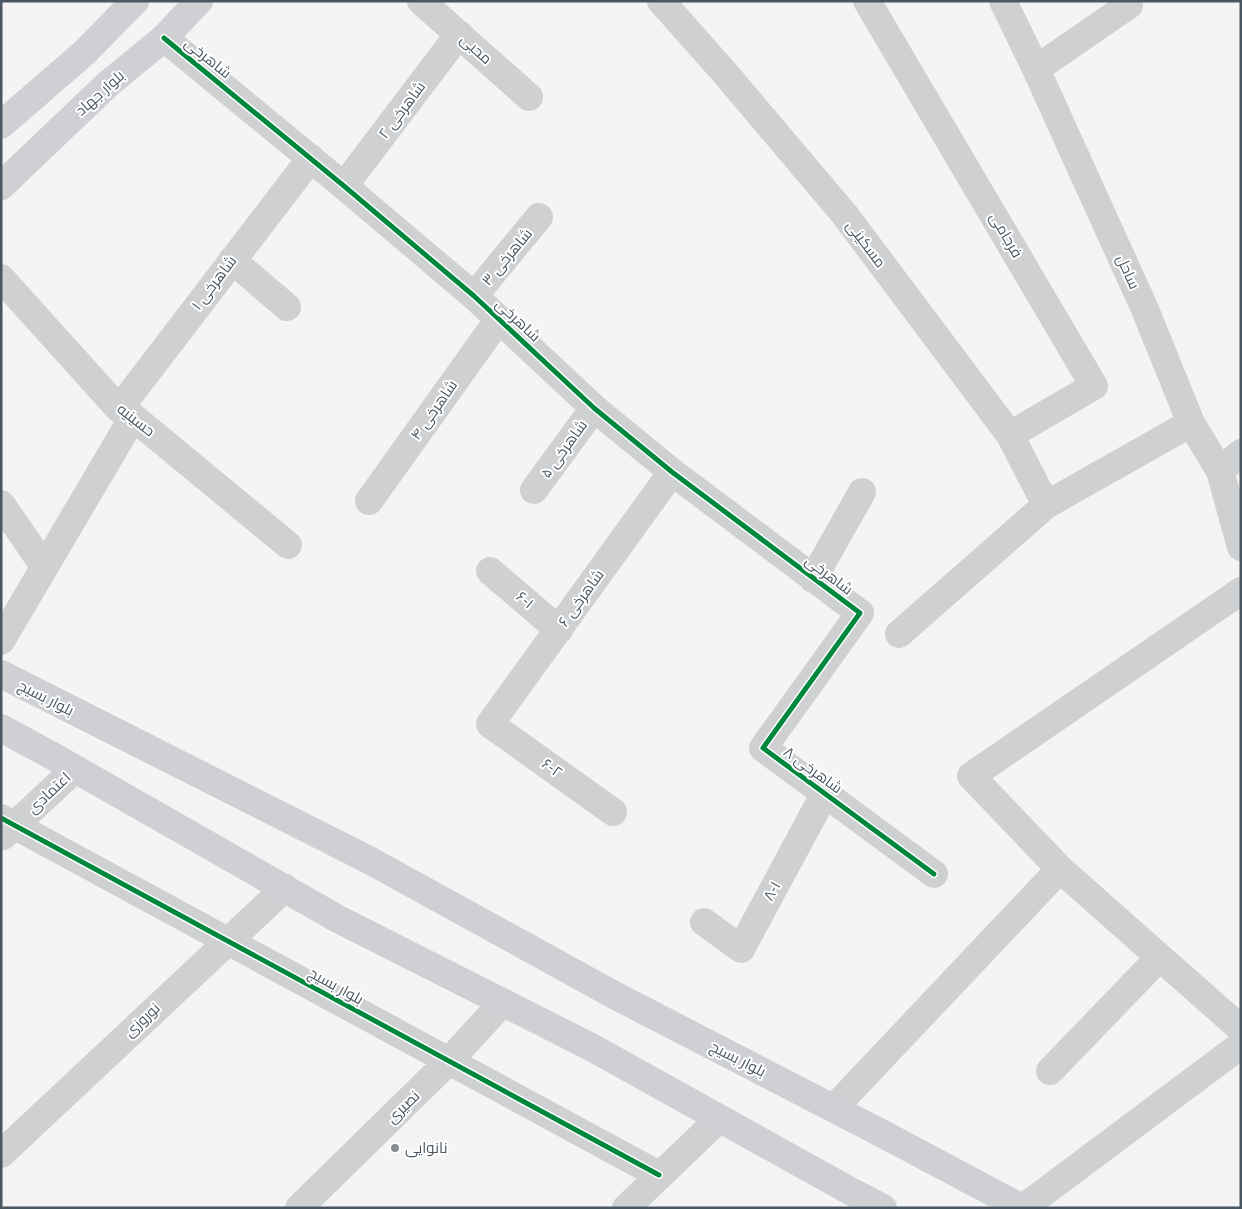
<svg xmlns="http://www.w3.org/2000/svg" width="1242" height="1209" font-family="'PT Sans',Cairo,sans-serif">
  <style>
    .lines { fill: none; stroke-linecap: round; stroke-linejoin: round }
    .minor { stroke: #ced0d2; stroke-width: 28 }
    .secondary { stroke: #ced0d4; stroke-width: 28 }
    .cycleway-casing { stroke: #fff; stroke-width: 8 }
    .cycleway { stroke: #00873e; stroke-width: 5 }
    .poi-dot { fill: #868d94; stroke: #fff; stroke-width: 2 }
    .labels { text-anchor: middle; stroke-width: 4; stroke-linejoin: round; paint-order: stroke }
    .street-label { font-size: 15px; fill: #4a5661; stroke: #fff }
    .poi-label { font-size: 15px; fill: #4a5661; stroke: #fff; text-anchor: start }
  </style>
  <rect width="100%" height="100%" fill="#f4f4f4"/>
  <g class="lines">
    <path class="minor" d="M421,1L529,97
      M661,1L724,72L845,215L1010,435L1046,505
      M867,1L1094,386L1010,435
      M1003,1L1036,69L1144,307L1191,423L1220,471L1241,547
      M164,38L344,186L474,296L594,408L672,472L860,613L763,748L934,874
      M1036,69L1129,5L1127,1
      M344,186L459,34
      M232,260L287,307
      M1,278L119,409L133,417L288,545
      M474,296L539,217
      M119,409L311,158
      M1220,471L1241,453
      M534,490L594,408
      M369,501L499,319
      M1,504L44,566
      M490,571L559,630
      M813,579L862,492
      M1241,591L971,776L1060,869L1241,1029
      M899,634L1046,505L1191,423
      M1,641L133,417
      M613,812L490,724L672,472
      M1,818L659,1175
      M3,836L75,769
      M704,922L741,949L825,793
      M1050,1071L1159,958
      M834,1108L1060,869
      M1,1154L285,888
      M299,1208L449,1061L503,1002
      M626,1208L719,1119
      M1023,1208L1241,1045"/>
    <path class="secondary" d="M1,125L85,52L135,1
      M1,186L108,84L164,38L199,1
      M1,674L369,860L616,996L883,1134L1022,1208
      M1,728L49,754L338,919L591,1047L852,1192L883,1208"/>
    <defs>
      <path id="cycleway" d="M164,38L344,186L474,296L594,408L672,472L860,613L763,748L934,874
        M1,818L659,1175"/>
    </defs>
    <use href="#cycleway" class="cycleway-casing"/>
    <use href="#cycleway" class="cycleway"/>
  </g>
  <circle class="poi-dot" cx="395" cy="1148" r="5"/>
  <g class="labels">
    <g class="street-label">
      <text transform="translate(476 49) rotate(42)" y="5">محبی</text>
      <text transform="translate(208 58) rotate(39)" y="5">شاهرخی</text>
      <text transform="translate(100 93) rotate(-42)" y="5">بلوار جهاد</text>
      <text transform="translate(402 110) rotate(-53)" y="5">شاهرخی ۲</text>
      <text transform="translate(1006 235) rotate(60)" y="5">فرجامی</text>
      <text transform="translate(866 244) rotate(53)" y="5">مسکینی</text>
      <text transform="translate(507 257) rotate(-50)" y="5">شاهرخی ۳</text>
      <text transform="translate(1128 272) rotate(66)" y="5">ساحل</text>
      <text transform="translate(214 283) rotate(-53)" y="5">شاهرخی ۱</text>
      <text transform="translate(518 320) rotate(43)" y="5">شاهرخی</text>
      <text transform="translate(434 410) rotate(-55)" y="5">شاهرخی ۴</text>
      <text transform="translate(136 420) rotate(38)" y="5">حسینیه</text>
      <text transform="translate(564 449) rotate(-54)" y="5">شاهرخی ۵</text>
      <text transform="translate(829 575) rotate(37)" y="5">شاهرخی</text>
      <text transform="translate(581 598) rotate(-54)" y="5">شاهرخی ۶</text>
      <text transform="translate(525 600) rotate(40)" y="5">۶-۱</text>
      <text transform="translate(46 698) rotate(27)" y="5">بلوار بسیج</text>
      <text transform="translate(552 768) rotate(36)" y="5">۶-۲</text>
      <text transform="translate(813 770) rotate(36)" y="5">شاهرخی ۸</text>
      <text transform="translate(49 793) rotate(-43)" y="5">اعتمادی</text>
      <text transform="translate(772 891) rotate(-62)" y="5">۸-۱</text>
      <text transform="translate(336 986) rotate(29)" y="5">بلوار بسیج</text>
      <text transform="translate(142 1020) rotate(-43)" y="5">نوروزی</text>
      <text transform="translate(738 1059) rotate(27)" y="5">بلوار بسیج</text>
      <text transform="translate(403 1107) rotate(-44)" y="5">نصیری</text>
    </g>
    <g class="poi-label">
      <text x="405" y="1153">نانوایی</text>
    </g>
  </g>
  <rect width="1242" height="1209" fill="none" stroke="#4a5661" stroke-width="5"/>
</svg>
